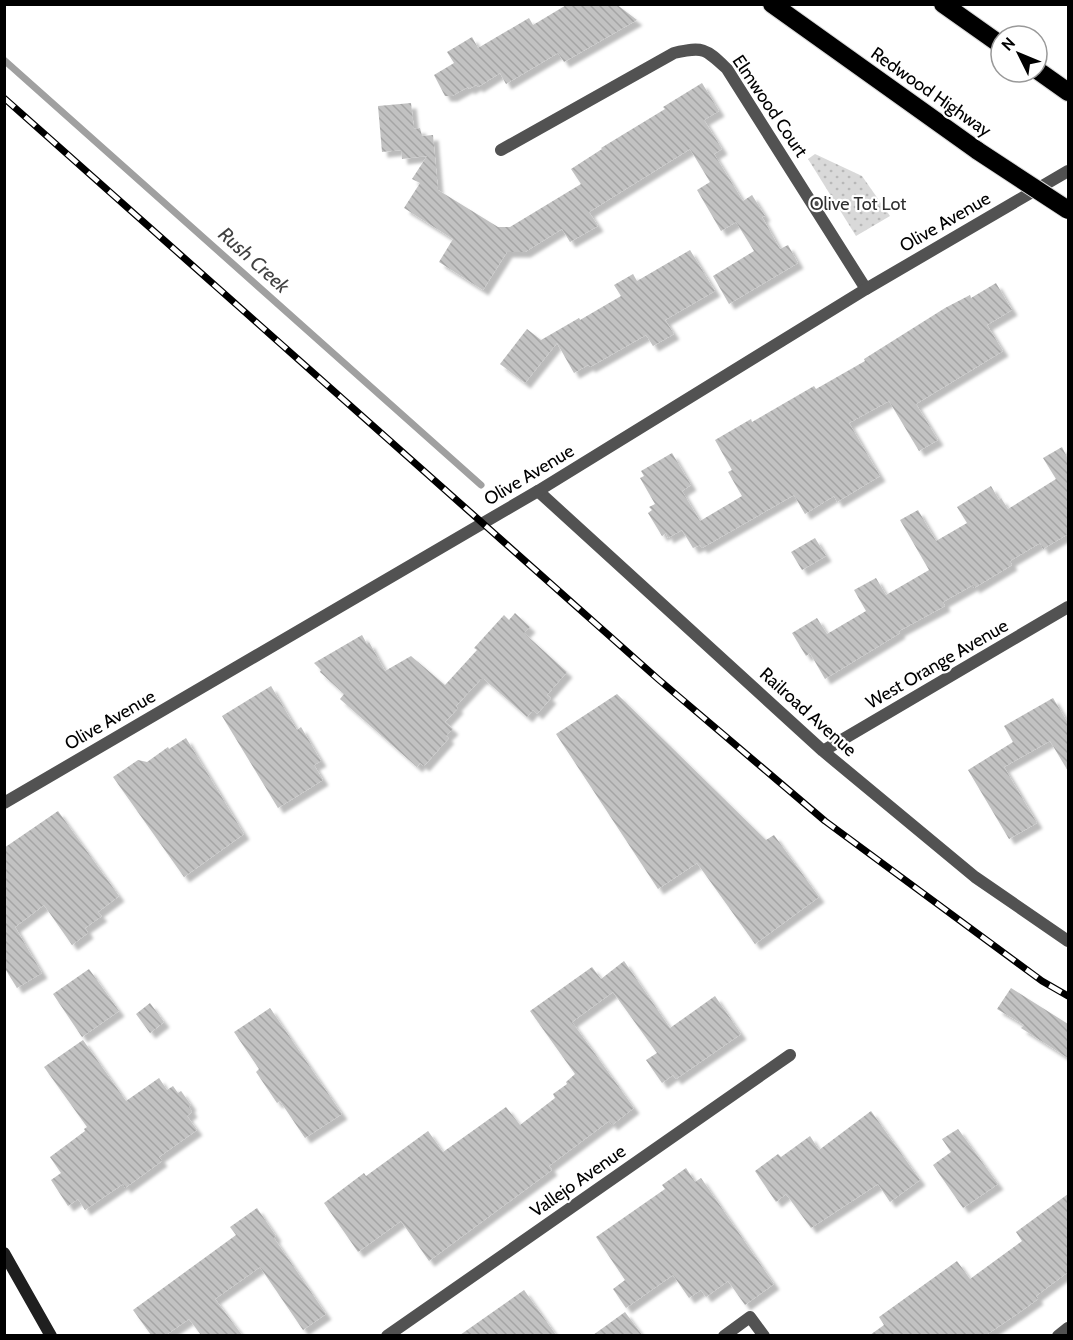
<svg xmlns="http://www.w3.org/2000/svg" width="1073" height="1340" font-family="Cabin,sans-serif">
  <style>
    .park { fill: url(#park-dots) }
    .lines { fill: none; stroke-linecap: round; stroke-linejoin: round }
    .stream { stroke: #a0a0a0; stroke-width: 7 }
    .building { fill: url(#building-back-hatch); filter: url(#shadow) }
    .motorway-casing { stroke: #dbdbdb; stroke-width: 20 }
    .minor { stroke: #525252; stroke-width: 12 }
    .tertiary { stroke: #525252; stroke-width: 12 }
    .secondary { stroke: #1f1f1f; stroke-width: 12 }
    .motorway { stroke: #000; stroke-width: 18 }
    .rail-casing { stroke: #000; stroke-width: 7 }
    .rail { stroke: #fff; stroke-width: 4.5; stroke-dasharray: 14; stroke-linecap: butt }
    .motorway-bridge-casing { stroke: #dbdbdb; stroke-width: 20; stroke-linecap: butt }
    .motorway-bridge { stroke: #000; stroke-width: 18 }
    .labels { text-anchor: middle; stroke-width: 4.5; stroke-linejoin: round; paint-order: stroke }
    .street-label { font-size: 18px; fill: #000; stroke: #fff }
    .park-label { font-size: 18px; fill: #303030; stroke: #fff }
    .water-label { font-size: 20px; font-style: italic; fill: #414141; stroke: #fff }
  </style>
  <defs>
    <pattern id="park-dots" width="8" height="8" patternUnits="userSpaceOnUse" patternTransform="scale(1.5)"><rect width="8" height="8" fill="#d9d9d9"/><path d="M2 2h.1M6 6h.1" fill="none" stroke="#b8b8b8" stroke-width="1.8" stroke-linecap="round"/></pattern>
    <pattern id="building-back-hatch" width="6" height="6" patternUnits="userSpaceOnUse" patternTransform="scale(1.5)"><rect width="6" height="6" fill="#c2c2c2"/><path d="M-1 5l2 2M0 0l6 6M5-1l2 2" fill="none" stroke="#a5a5a5"/></pattern>
    <filter id="shadow"><feDropShadow dx="5.5" dy="5.5" stdDeviation="1.5" flood-color="#0004"/></filter>
  </defs>
  <rect width="100%" height="100%" fill="#fff"/>
  <path class="park" d="M815,154L862,176L890,216L856,236L808,159Z"/>
  <g class="lines">
    <path class="stream" d="M4,60L481,485"/>
  </g>
  <path class="building" d="M568,4H616L637,20L564,62L558,53L506,84L500,73L478,87L476,85L469,89L468,87L452,96H445L434,75L454,63L447,52L472,37L478,48L529,18L533,25Z
    M702,83L719,111L704,120L722,149L714,154L743,201L752,195L765,216L762,217L780,249L788,245L798,263L729,304L713,276L754,251L736,222L721,231L697,190L710,182L690,149L589,212L598,226L570,242L562,229L525,252H507L483,290L439,262L453,239L404,208L420,183L412,179L427,156L402,159L401,150L382,152L378,106L411,103L414,129L420,128L422,136L433,135L438,190L498,227H510L581,184L571,169L602,149L601,148L665,109L663,107Z
    M690,250L715,291L665,320L674,334L653,346L646,335L590,367L588,365L574,373L557,343L525,383L500,364L527,329L541,340L579,318L580,320L621,296L614,285L633,274L637,281Z
    M996,283L1012,310L987,325L1003,351L916,404L938,440L919,451L889,401L849,423L880,476L837,502L834,496L805,514L794,495L702,548L700,545L693,548L682,530L668,538L666,533L662,536L648,513L652,510L649,507L655,504L640,478L644,476L641,471L672,453L691,485L682,491L700,521L742,496L728,472L732,470L715,440L751,419L752,422L814,386L816,389L865,361L864,359L945,308L970,295L971,298Z
    M1062,447L1068,459V534L1043,549L1040,543L1010,561L1012,565L974,588L973,585L943,602L945,606L899,631L900,633L879,646L825,679L810,653L806,656L792,633L817,618L827,634L866,611L854,590L876,578L886,595L929,570L900,520L918,510L936,541L967,523L957,507L991,486L999,500L1001,498L1008,509L1056,479L1043,458Z
    M815,538L826,556L802,570L791,552Z
    M515,613L530,627L524,633L567,672L547,695L551,698L537,714L533,710L527,717L484,679H481L456,706L458,708L445,722L453,729L446,736L449,738L424,766L420,763L417,767L340,699L344,694L320,672L321,670L314,663L362,635L367,644L369,642L385,671L411,656L445,685L477,650L474,648L504,615L509,620Z
    M271,686L297,730L301,727L321,761L314,765L323,780L278,808L222,716Z
    M617,694L766,840L774,835L819,897L755,944L697,863L658,889L556,734Z
    M1053,698L1068,723V771L1050,741L1004,767L1037,823L1009,839L968,770L1013,742L1004,726Z
    M186,738L244,834L184,877L113,777L138,760L147,762L168,747L169,749Z
    M58,811L119,896L98,912L102,916L85,928L88,933L72,945L44,905L15,927L42,973L17,988L4,967V848Z
    M624,961L670,1028L715,996L741,1034L676,1079L673,1075L662,1083L646,1060L657,1053L613,992L572,1022L634,1108L612,1125L609,1121L549,1166L552,1170L429,1261L401,1221L358,1252L324,1203L364,1173L366,1176L428,1131L443,1152L506,1107L520,1125L555,1098L553,1094L567,1084L566,1082L575,1074L530,1011L592,967L601,979Z
    M89,969L119,1011L82,1037L53,994Z
    M1011,988L1068,1024V1058L1021,1028L1024,1025L997,1009Z
    M150,1003L164,1022L150,1033L136,1014Z
    M270,1008L342,1114L305,1138L280,1101L277,1103L256,1072L259,1069L234,1032Z
    M83,1040L126,1101L159,1078L167,1090L173,1086L178,1093L181,1091L191,1105L189,1107L192,1112L187,1116L197,1130L159,1157L162,1161L125,1188L123,1184L85,1210L78,1199L68,1206L51,1180L61,1173L50,1157L85,1131L84,1129L87,1127L44,1067Z
    M871,1111L920,1180L890,1202L878,1184L811,1228L786,1194L776,1202L755,1171L778,1154L781,1157L810,1136L819,1150Z
    M958,1129L998,1184L963,1208L933,1165L951,1152L942,1139Z
    M686,1168L695,1182L701,1178L774,1284L745,1305L728,1281L706,1297L701,1290L689,1298L673,1275L626,1308L613,1289L625,1280L596,1237L665,1189L662,1185Z
    M1068,1194V1272L1036,1296L1038,1299L1020,1312L986,1335H870L884,1325L879,1317L957,1261L970,1279L1022,1241L1016,1232Z
    M257,1208L276,1236L274,1238L326,1314L303,1330L260,1267L215,1299L242,1335H201L189,1319L166,1335H151L133,1310L236,1235L230,1227Z
    M524,1290L556,1335H460Z
    M625,1312L642,1335H593Z"/>
  <g class="lines">
    <defs>
      <path id="motorway" d="M772,4L978,151
        M943,4L1001,45
        M1037,70L1068,92"/>
    </defs>
    <use href="#motorway" class="motorway-casing"/>
    <path class="minor" d="M501,150L674,53C704,46 706,49 727,69L866,289
      M538,491L823,751L975,877L1068,941
      M823,751L1068,607
      M387,1336L790,1055
      M724,1336L750,1317L764,1336
      M1058,1336L1068,1328"/>
    <path class="tertiary" d="M4,803L538,491L866,289L1068,171"/>
    <path class="secondary" d="M4,1253L51,1336"/>
    <use href="#motorway" class="motorway"/>
    <defs>
      <path id="rail" d="M4,98L658,679L825,821L1042,981L1068,996"/>
    </defs>
    <use href="#rail" class="rail-casing"/>
    <use href="#rail" class="rail"/>
    <defs>
      <path id="motorway-bridge" d="M978,151L1068,210"/>
    </defs>
    <use href="#motorway-bridge" class="motorway-bridge-casing"/>
    <use href="#motorway-bridge" class="motorway-bridge"/>
  </g>
  <g class="labels">
    <g class="street-label">
      <text transform="translate(931 92) rotate(35)" y="6">Redwood Highway</text>
      <text transform="translate(770 106) rotate(56)" y="6">Elmwood Court</text>
      <text transform="translate(945 222) rotate(-30)" y="6">Olive Avenue</text>
      <text transform="translate(529 475) rotate(-31)" y="6">Olive Avenue</text>
      <text transform="translate(937 664) rotate(-30)" y="6">West Orange Avenue</text>
      <text transform="translate(808 712) rotate(42)" y="6">Railroad Avenue</text>
      <text transform="translate(110 720) rotate(-30)" y="6">Olive Avenue</text>
      <text transform="translate(578 1181) rotate(-35)" y="6">Vallejo Avenue</text>
    </g>
    <g class="park-label">
      <text x="858" y="210">Olive Tot Lot</text>
    </g>
    <g class="water-label">
      <text transform="translate(254 260) rotate(42)" y="7">Rush Creek</text>
    </g>
  </g>
  <rect width="1073" height="1340" fill="none" stroke="#000000" stroke-width="12"/>
  <g transform="translate(1019 54) rotate(313)"><circle r="28" fill="#ffffff" stroke="#999999" stroke-width="1.5"/>
  <path d="M0-4.5L10 22L0 15L-10 22Z" fill="#000000"/>
  <text y="-9" font-size="16" font-weight="bold" text-anchor="middle" fill="#000000">N</text>
  </g>
</svg>
